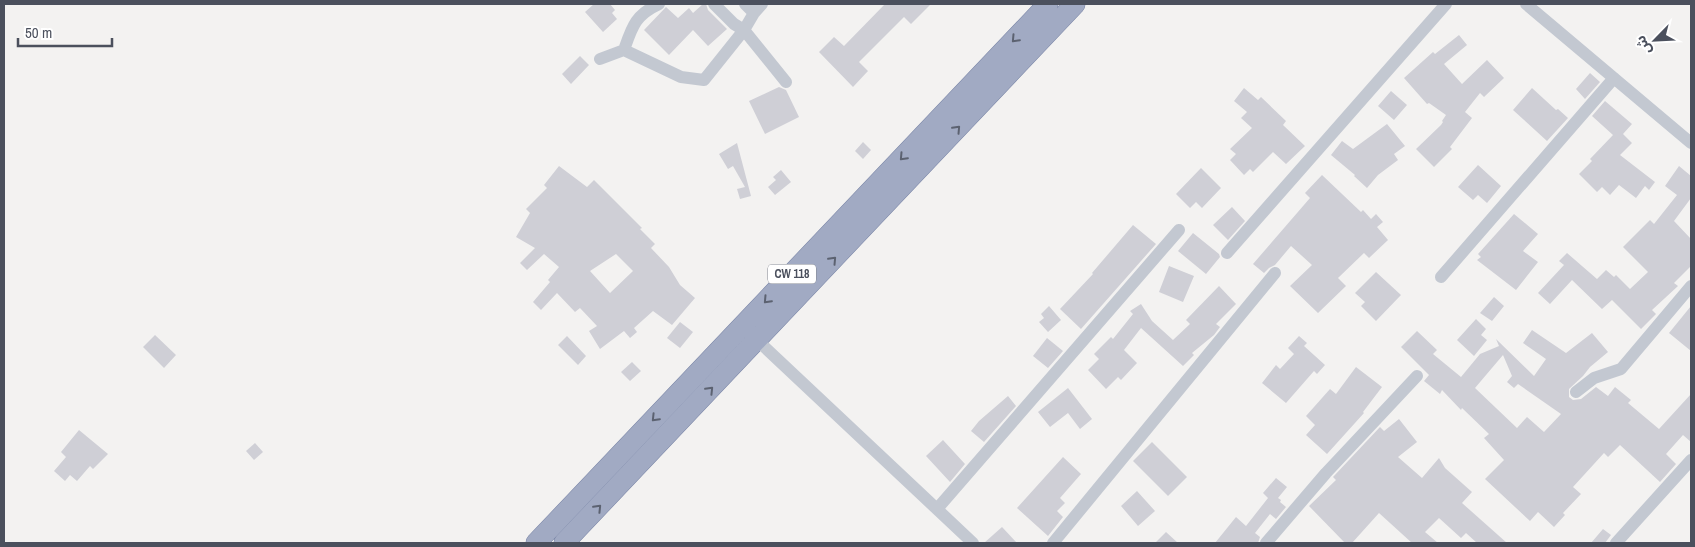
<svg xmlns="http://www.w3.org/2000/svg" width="1695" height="547" font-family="'Archivo Narrow','Noto Sans Arabic',sans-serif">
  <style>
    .building { fill: #cfcfd6; fill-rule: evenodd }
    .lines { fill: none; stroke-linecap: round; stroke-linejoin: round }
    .trunk-casing { stroke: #7985a6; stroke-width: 21 }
    .minor { stroke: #c3c8d1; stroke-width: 12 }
    .trunk { stroke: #a1aac3; stroke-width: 20 }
    .oneway { stroke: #5c6271 }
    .labels { text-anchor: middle; stroke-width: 4; stroke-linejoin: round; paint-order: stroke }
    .shield { fill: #fff; stroke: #81848e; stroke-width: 1 }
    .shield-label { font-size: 12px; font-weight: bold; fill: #4b505d }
  </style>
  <rect width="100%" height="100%" fill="#f3f2f1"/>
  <path class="building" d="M594,4H610L615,10L612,13L617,19L603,32L585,12Z
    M703,4H706L708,10L727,29L708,46L693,30L669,55L644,30L666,7L678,18L689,8L693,13Z
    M885,4H931L911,24L904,17L859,62L868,71L853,87L819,52L834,37L844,46Z
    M1459,35L1467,45L1444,64L1462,84L1487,60L1504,78L1484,97L1480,93L1465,112L1472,118L1450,147L1452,149L1434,167L1416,149L1441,125L1443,122L1442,121L1446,115L1429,103L1427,104L1404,78L1433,52L1435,54Z
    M580,56L589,65L571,84L562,74Z
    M1590,73L1600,82L1585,99L1576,89Z
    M779,87L786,90L799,117L765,134L749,101Z
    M1244,88L1258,100L1261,97L1286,121L1283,125L1305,146L1286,164L1273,152L1253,172L1250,169L1244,175L1230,160L1236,154L1230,149L1252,128L1241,118L1247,112L1234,101Z
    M1532,88L1556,110L1558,109L1568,118L1547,141L1513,110Z
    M1391,91L1407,105L1394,120L1378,106Z
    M1605,101L1632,124L1623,134L1632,143L1620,155L1655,182L1649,190L1645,186L1636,198L1619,185L1610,195L1602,187L1597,192L1579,174L1592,161L1590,159L1613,135L1592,116Z
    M1387,124L1405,146L1394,154L1398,160L1378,175L1367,188L1354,176L1355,175L1331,155L1342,141L1353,149Z
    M863,142L871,150L863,159L855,151Z
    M737,143L751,196L740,199L737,189L745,187L733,166L728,169L719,154Z
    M1478,165L1501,186L1487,203L1478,195L1473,200L1458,187Z
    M559,166L587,187L594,180L642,228L640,229L655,244L651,248L669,267L680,285L695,298L672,325L653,311L634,328L637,332L630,338L624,331L600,349L589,331L597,326L580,308L575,312L557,293L541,310L533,302L550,282L548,280L559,267L544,254L527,270L520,263L535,248L516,237L530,213L526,209L547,188L544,185ZM616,254L633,271L610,293L590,271Z
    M1679,166L1691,176V198L1674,221L1691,239V266L1674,283L1678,286L1652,310L1656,314L1641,329L1612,300L1602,309L1572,280L1550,304L1538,293L1564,265L1559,261L1567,253L1597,279L1606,270L1614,277L1616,275L1630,289L1648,272L1623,247L1650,220L1654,224L1677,195L1665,186Z
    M1201,168L1221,188L1202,208L1196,202L1190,208L1176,194Z
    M781,170L791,182L775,195L768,187L776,180L773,177Z
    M1322,175L1361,212L1363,210L1371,219L1376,214L1383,222L1377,227L1388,240L1369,258L1364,253L1338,278L1346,286L1318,313L1290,286L1312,265L1291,246L1275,265L1269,268L1264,273L1253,264L1310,198L1305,193Z
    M1232,207L1245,221L1228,240L1213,225Z
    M1514,214L1538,234L1523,251L1538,262L1516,290L1477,260L1481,257L1478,254Z
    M1133,225L1156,244L1081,329L1060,309L1093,274L1092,273Z
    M1193,233L1219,254L1220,257L1206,274L1178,251Z
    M1169,266L1194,276L1183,302L1159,292Z
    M1376,272L1401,295L1376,321L1361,306L1365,302L1355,293Z
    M1219,286L1236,304L1216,324L1220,327L1214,335L1192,353L1194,355L1183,366L1141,328L1124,350L1137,363L1121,380L1118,377L1106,389L1088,370L1099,359L1094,354L1111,337L1113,339L1133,314L1130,311L1141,304L1152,321L1173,340L1190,324L1186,320Z
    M1494,297L1504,306L1492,321L1480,313Z
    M1049,306L1061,320L1048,332L1039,322L1044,318L1041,314Z
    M1691,306V351L1669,333Z
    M1476,319L1486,329L1481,335L1487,340L1474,356L1457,340Z
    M680,322L693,332L680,348L667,338Z
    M1532,330L1566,353L1592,333L1608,352L1590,367L1583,376L1569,389V397L1573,400L1581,399L1596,387L1608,396L1615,387L1631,400L1628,403L1659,429L1691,394V442L1683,435L1666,454L1676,464L1660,482L1620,445L1608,457L1604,453L1573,487L1581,494L1563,513L1565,515L1554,527L1538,512L1530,521L1485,479L1504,460L1484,438L1489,434L1462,408L1461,410L1442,390L1440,394L1424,381L1429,375L1401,347L1417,331L1437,350L1433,354L1461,377L1480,354L1499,346L1496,339L1534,376L1546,359L1523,343ZM1503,355L1512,376L1507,382L1514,388L1518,384L1561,414L1544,432L1527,417L1517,428L1475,388Z
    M155,335L176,355L164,368L143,347Z
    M567,336L586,356L578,365L558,345Z
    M1299,336L1307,343L1304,346L1325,365L1317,374L1314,371L1286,403L1262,383L1276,365L1280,369L1294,354L1288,348Z
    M1047,338L1063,351L1048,368L1033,356Z
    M632,362L641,371L630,381L621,372Z
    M1356,367L1382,387L1363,412L1364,413L1327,454L1306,435L1315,425L1306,416L1330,389L1336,394Z
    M1068,388L1092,419L1080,429L1068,413L1050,427L1038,412Z
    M1008,396L1016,406L984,442L971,431L979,421Z
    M1399,419L1417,442L1398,457L1422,478L1439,458L1445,468L1472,492L1462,503L1507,543H1477L1466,533L1461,538L1439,518L1425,532L1438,543H1412L1379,513L1352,543H1345L1309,506L1336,480L1333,477L1380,427L1384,431Z
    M79,430L108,454L93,469L90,466L77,481L70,475L65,481L54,471L66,457L61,452Z
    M943,440L965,464L950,482L926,456Z
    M1152,442L1187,477L1168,496L1133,461Z
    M255,443L263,452L254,460L246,451Z
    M1063,457L1081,474L1060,498L1065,503L1057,511L1063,517L1048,536L1017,508Z
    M1276,478L1287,487L1278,498L1281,500L1280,502L1286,507L1276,519L1270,514L1255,533L1260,537L1258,543H1215L1236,517L1246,526L1268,498L1263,493Z
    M1137,491L1155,511L1138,526L1121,506Z
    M1002,527L1017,543H984Z
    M1603,529L1611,535L1605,543H1591Z
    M1166,532L1178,543H1155Z"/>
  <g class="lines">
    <defs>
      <path id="trunk" d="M536,543L1048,4
        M564,543L1075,4"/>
    </defs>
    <use href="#trunk" class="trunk-casing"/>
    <path class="minor" d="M714,4L734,24L744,30L786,82
      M745,4L754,13
      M1526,4L1691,143
      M624,50C632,27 635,15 659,4
      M600,59L624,50L681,77L704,80L744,30L754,13L762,4
      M1227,253L1446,4
      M1441,277L1614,78
      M757,340L973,543
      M1576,392L1594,378L1621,369L1691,286
      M937,509L1179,230
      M1053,543L1275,273
      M1266,543L1326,473L1417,376
      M1616,543L1691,460"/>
    <use href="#trunk" class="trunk"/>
  </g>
  <defs><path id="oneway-chevron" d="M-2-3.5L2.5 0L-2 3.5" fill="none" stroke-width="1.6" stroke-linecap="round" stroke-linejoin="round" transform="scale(1.25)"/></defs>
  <g class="oneway">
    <use href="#oneway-chevron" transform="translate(1015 39) rotate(133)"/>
    <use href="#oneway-chevron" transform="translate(957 129) rotate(-47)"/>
    <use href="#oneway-chevron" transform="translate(903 157) rotate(133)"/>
    <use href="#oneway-chevron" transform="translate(833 260) rotate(-47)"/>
    <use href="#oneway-chevron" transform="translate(767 300) rotate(133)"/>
    <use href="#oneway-chevron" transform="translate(710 390) rotate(-46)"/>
    <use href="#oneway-chevron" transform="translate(655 418) rotate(134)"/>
    <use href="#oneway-chevron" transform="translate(598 508) rotate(-46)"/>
  </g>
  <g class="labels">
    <rect class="shield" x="768" y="264.5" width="48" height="19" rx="4"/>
    <g class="shield-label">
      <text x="792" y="278">CW 118</text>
    </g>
  </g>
  <rect width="1695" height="547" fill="none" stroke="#4b505d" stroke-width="10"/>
  <g transform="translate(1655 40) rotate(246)" stroke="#ffffff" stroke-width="4" paint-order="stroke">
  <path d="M0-4L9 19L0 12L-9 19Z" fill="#4b505d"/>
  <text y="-8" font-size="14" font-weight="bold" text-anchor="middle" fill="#4b505d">ش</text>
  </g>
  <path d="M18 38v8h94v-8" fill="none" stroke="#4b505d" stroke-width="2.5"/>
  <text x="25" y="38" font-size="15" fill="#4b505d" stroke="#ffffff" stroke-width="4" paint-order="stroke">50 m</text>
</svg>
